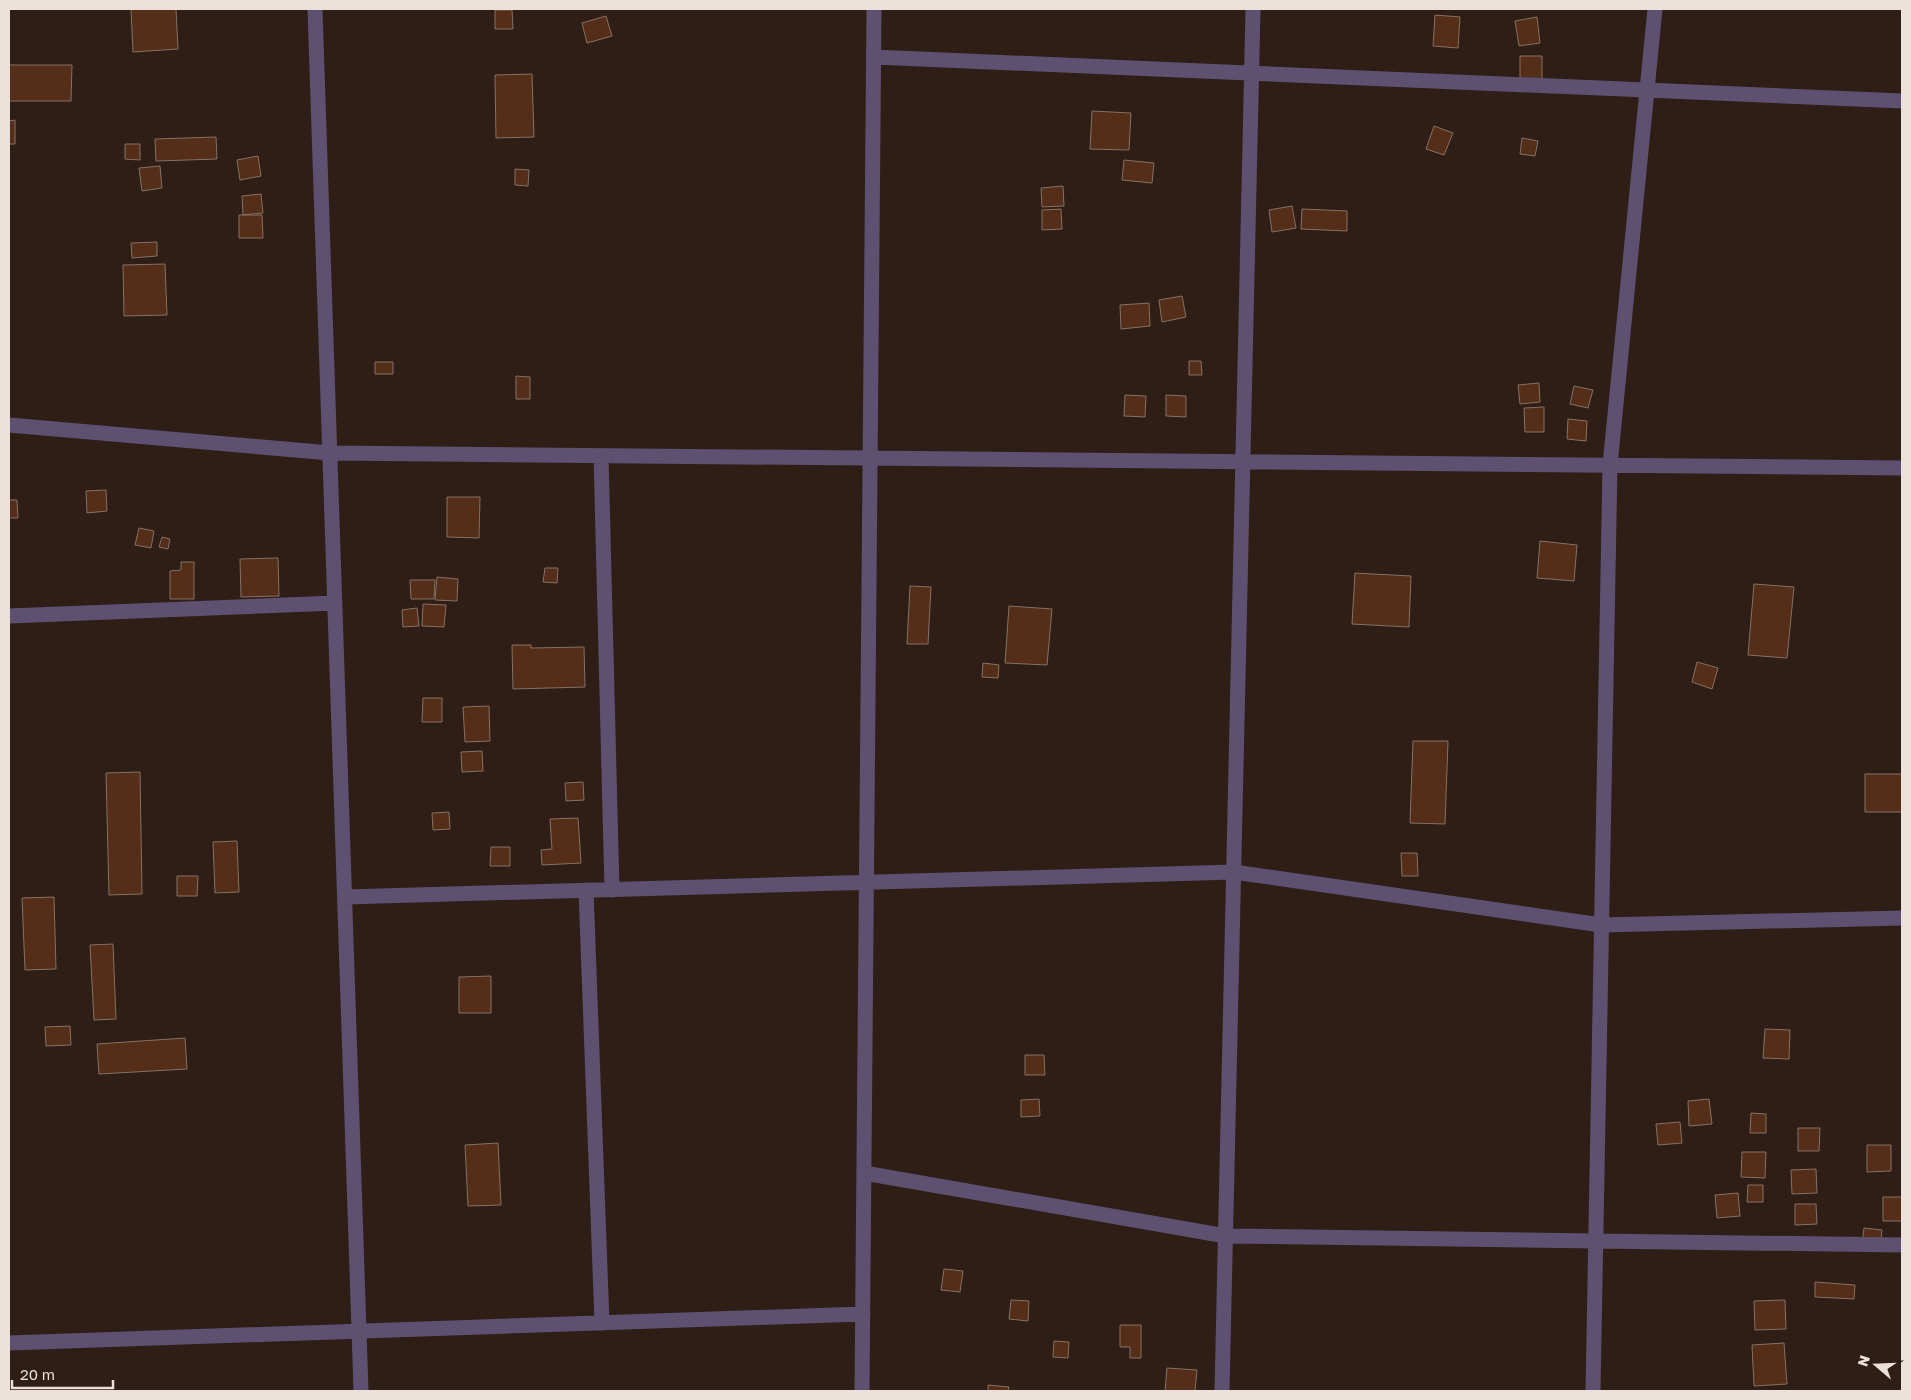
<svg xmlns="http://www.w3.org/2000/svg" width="1911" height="1400" font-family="'Golos Text',sans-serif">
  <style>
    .building { fill: #542e18; stroke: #867166 }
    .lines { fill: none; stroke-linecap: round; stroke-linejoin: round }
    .minor { stroke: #5e5071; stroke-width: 15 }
  </style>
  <rect width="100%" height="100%" fill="#2e1e15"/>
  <path class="building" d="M131,9H176L178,49L133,52Z
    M495,10H512L513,29H495Z
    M1435,15L1460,17L1458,48L1433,46Z
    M606,16L612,36L587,43L582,23Z
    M1537,17L1540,43L1519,46L1515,21Z
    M1520,56H1542V83H1520Z
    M9,65H72L71,101H9Z
    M532,74L534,137L496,138L495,75Z
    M1092,111L1131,113L1129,150L1090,149Z
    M15,120V144H9V121Z
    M1434,126L1453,133L1444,155L1426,149Z
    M216,137L217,159L156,161L155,139Z
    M1522,138L1538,141L1535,156L1520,154Z
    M125,144H140V160L125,159Z
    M258,156L261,176L240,180L237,160Z
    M1124,160L1154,163L1152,183L1122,180Z
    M160,166L162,188L142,191L139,168Z
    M515,169L529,170L528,186L515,185Z
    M1063,186L1064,206L1042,207L1041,188Z
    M261,194L263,213L243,215L242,196Z
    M1292,206L1296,228L1272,232L1269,210Z
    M1061,209L1062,229L1042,230V210Z
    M1302,209L1347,211V231L1301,229Z
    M239,215H262L263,238H239Z
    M157,242V256L132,258L131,243Z
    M165,264L167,315L124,316L123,265Z
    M1182,296L1186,317L1162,322L1159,300Z
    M1149,303L1150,326L1121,329L1120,305Z
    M1189,361H1201L1202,375H1189Z
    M375,362H393V374H375Z
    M516,376L530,377V399H516Z
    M1539,383L1540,402L1520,404L1518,385Z
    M1574,386L1593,390L1588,408L1570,404Z
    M1125,395L1146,396L1145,417L1124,416Z
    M1166,395L1186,396V417L1166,416Z
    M1544,407V432H1525L1524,408Z
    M1568,419L1587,421L1586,441L1567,439Z
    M106,490L107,511L87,513L86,491Z
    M447,497H480L479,538L447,537Z
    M9,500H17L18,518H9Z
    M139,528L154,531L151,548L135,545Z
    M162,537L170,539L168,549L159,547Z
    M1540,541L1577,545L1574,581L1537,578Z
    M278,558L279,596L241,597L240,559Z
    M181,562H194V599H170V571L181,570Z
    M545,568H558L557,583L543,582Z
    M1355,573L1411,576L1409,627L1352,624Z
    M437,577L458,579L457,601L435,600Z
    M410,580H435L434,599H411Z
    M1754,584L1794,587L1787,658L1748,655Z
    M910,586L931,587L928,644H907Z
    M423,604L446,605L444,627L422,626Z
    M1009,606L1052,609L1047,665L1005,663Z
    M417,608L419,626L403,627L402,610Z
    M512,645H531V648L584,647L585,687L513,689Z
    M1697,662L1718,668L1712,689L1692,682Z
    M983,663L999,665L998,678L982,677Z
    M423,698H442V722H422Z
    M489,706L490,741L465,742L463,707Z
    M1413,741H1448L1445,824L1410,823Z
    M482,751L483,771L462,772L461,752Z
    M140,772L142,894L109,895L106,773Z
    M1865,774H1902V812H1865Z
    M583,782L584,800L566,801L565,783Z
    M449,812L450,829L433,830L432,813Z
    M578,818L581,863L542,865L541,850L552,849L550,819Z
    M237,841L239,892L215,893L213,842Z
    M491,847H510V866H490Z
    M1401,853H1417L1418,876H1402Z
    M177,876H198L197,896H177Z
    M54,897L56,969L25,970L22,898Z
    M113,944L116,1019L94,1020L90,945Z
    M491,976V1013H459V977Z
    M70,1026L71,1045L46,1046L45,1027Z
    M1765,1029L1790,1030L1789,1059L1763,1058Z
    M185,1038L187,1069L99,1074L97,1044Z
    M1025,1055H1044L1045,1075H1025Z
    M1039,1099L1040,1116L1021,1117V1100Z
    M1709,1099L1712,1124L1689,1126L1688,1101Z
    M1751,1113L1766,1114V1133H1750Z
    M1680,1122L1682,1143L1658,1145L1656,1124Z
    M1798,1128H1820L1819,1151H1798Z
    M498,1143L501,1205L468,1206L465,1145Z
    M1867,1145H1891V1171L1867,1172Z
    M1742,1152H1766L1765,1178L1741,1177Z
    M1816,1169L1817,1193L1792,1194L1791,1170Z
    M1748,1185H1763V1202H1747Z
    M1738,1193L1740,1216L1717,1218L1715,1195Z
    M1883,1197H1902V1221H1883Z
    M1795,1204H1816L1817,1224L1795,1225Z
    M1864,1228L1882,1230L1880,1248L1862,1245Z
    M944,1269L963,1271L960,1292L941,1290Z
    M1815,1282L1855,1285L1854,1299L1815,1297Z
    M1011,1300L1029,1301L1028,1321L1009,1319Z
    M1785,1300L1786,1329L1755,1330L1754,1301Z
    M1120,1325H1141V1358H1130V1347H1120Z
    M1054,1341L1069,1342L1068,1358L1053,1357Z
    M1784,1343L1787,1384L1754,1386L1752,1345Z
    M1167,1368L1197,1370L1195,1391H1165Z
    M988,1385L1009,1387L1008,1391H988Z"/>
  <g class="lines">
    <path class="minor" d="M315,9L361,1391
      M874,57L1902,101
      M9,425L330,453L1902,468
      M601,456L612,890
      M9,616L335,603
      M586,890L602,1323
      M345,897L1234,872L1601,925L1902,918
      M864,1173L1226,1236L1902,1245
      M9,1343L863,1314
      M862,1391L874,9
      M1222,1391L1253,9
      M1593,1391L1610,465L1655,9"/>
  </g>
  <rect width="1911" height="1400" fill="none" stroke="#ece0da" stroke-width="20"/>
  <g transform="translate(1876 1365) rotate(289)" stroke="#2e1e15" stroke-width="4" paint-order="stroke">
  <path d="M0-4L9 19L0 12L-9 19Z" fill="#ece0da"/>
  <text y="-8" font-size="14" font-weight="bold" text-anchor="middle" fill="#ece0da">N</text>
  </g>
  <path d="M12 1380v8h101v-8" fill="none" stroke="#ece0da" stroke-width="2.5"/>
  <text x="20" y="1380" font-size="15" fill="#ece0da" stroke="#2e1e15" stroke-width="4" paint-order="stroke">20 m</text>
</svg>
